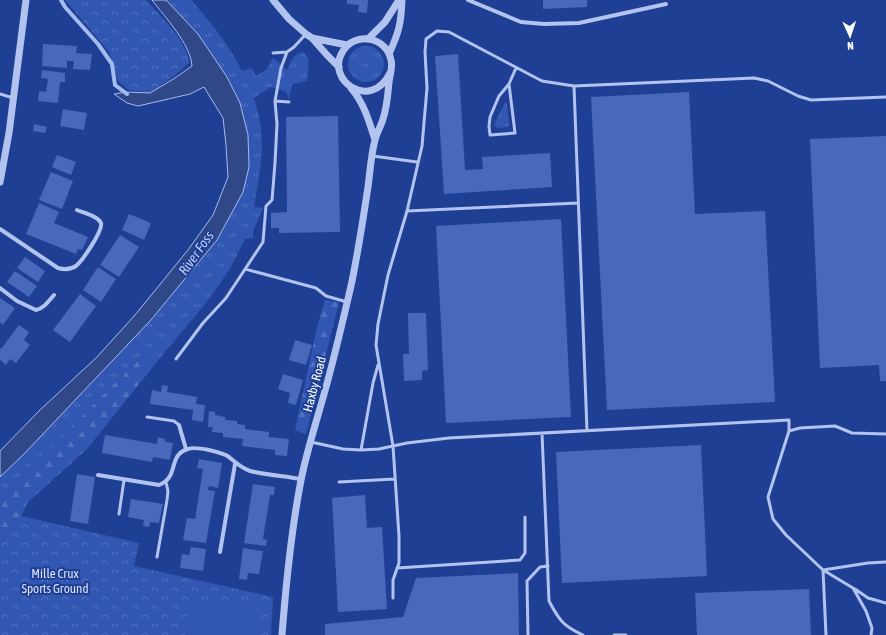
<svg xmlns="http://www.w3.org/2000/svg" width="886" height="635" font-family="'Asap Condensed',sans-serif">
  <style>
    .grass { fill: url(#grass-tufts) }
    .forest { fill: url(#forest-firs) }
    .park { fill: url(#park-crowns) }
    .pitch { fill: #3257b2 }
    .water { fill: #304888; stroke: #a4bbf0 }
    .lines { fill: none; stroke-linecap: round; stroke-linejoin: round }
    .stream { stroke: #a4bbf0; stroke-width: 4 }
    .building { fill: #4768bb }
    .service { stroke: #b1c3ee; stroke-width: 3 }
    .minor { stroke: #b1c3ee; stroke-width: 4 }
    .tertiary { stroke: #b1c3ee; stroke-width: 7 }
    .labels { text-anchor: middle; stroke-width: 4; stroke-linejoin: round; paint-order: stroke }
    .street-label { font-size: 13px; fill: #fff; stroke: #1e3f94 }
    .park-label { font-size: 13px; fill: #d7e1fa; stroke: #1e3f94 }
    .water-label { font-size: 14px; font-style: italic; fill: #bdcef5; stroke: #1e3f94 }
  </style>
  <defs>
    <pattern id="grass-tufts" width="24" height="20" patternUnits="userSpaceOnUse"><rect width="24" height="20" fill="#3257b2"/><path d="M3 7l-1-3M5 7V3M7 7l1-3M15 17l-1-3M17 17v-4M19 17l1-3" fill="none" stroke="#5170be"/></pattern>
    <pattern id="forest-firs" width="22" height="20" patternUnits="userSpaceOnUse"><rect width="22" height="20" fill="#3257b2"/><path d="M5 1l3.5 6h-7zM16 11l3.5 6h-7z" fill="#5170be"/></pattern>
    <pattern id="park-crowns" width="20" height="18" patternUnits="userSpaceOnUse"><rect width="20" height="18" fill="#3257b2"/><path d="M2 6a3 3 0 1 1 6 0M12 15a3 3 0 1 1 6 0" fill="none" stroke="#5170be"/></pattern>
  </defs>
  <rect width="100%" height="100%" fill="#1e3f94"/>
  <path class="grass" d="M166,0H191C211,22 229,45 242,71L252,68L256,76L267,69L273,58L287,70C290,64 295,50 304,53C305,54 307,57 308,58C310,64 307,74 307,81L292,84L289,99L286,92L271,87L254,98C257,109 260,119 261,129C264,155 258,182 254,207L263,208L253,231V238L245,239L230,269L206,303L155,364L142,356L0,497V477L23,455L150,321L217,240L243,192L249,167L248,135L244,118L227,77L198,34Z
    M348 64a18 18 0 1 1 36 0a18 18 0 1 1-36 0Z
    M505,102L507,103L509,125L508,127L497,128L494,125Z"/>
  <path class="forest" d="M325,300L339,302L306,434L295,430L317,327Z
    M142,356L155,364L87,449L27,503L21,516L0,545V497Z"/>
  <path class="park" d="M65,0H146C161,17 186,39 189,63L174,76L150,93L129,90L118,81L109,52Z
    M21,516L139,543L134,566L273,597L271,635H0V545Z"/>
  <path class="pitch" d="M188,601L260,606L258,635H185Z"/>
  <path class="water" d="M152,0H166L198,34L227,77L240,103L248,135L249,167L243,192L217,240L150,321L23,455L0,477V451L40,410L97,357L135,315L188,250L213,215L228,177L226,145L223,118L204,87L190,94L138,106L127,103L114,94L126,92L150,93L175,78L192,66C191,45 165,17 152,0Z"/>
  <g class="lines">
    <path class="stream" d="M61,0L65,7L98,44L112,64L115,85L127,94"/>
  </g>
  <path class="building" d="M347,0H368L367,13L358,12L359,5L347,4Z
    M543,0H587V7L543,9Z
    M43,44L77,46L76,53L92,54L90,70L73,69L74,61H67V68L42,66Z
    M458,54L465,170L483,169L482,157L550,153L552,187L444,194L435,56Z
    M42,70L65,73V82H60L58,103L38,101L39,91L46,92L48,79L41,78Z
    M689,92L695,214L765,211L775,402L607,410L591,97Z
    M63,109L87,113L84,130L60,126Z
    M338,116L340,232L279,233V228H271V213L287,212L286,117Z
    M34,124L47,127L45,133L33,131Z
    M886,136V381H880L879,365L820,368L810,139Z
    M57,155L76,162L71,175L52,167Z
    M51,172L73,181L62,209L39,200Z
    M39,203L59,212L54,223L88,237L82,250L78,249L76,254L26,234Z
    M129,214L151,223L144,240L122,230Z
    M561,219L571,417L446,423L436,226Z
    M120,235L139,247L119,277L100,265Z
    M25,257L45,271L38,282L17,268Z
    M98,267L116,279L101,302L83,290Z
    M15,271L37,286L29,297L7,282Z
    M80,294L96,306L70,342L53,330Z
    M0,298L15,308L3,325L0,322Z
    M408,313H426L428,370L422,371V380L404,381L403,354H409Z
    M19,325L29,332L24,340L30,345L16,363L10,359L6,365L0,360V348L1,349Z
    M295,340L312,345L306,365L289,360Z
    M283,374L303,380L296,405L288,403L290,393L278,389Z
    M162,385L168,386L167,392L197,397L196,404L205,405L203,422L192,420L193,410L150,404L152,390L161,392Z
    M209,411L215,412V415L225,417V420L237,421V424L245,425V429L269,432V437L289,439L287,456L275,455V450L242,446L243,439L223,437V433L212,432L213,427H208Z
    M105,435L157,444L158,437L165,439V442L173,443L170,460L153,457L152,462L102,453Z
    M701,445L707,576L562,583L556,452Z
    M199,459L222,463L218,488L209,486L208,490L215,491L206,543L183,540L187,518L195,519L203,469L197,468Z
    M77,474L95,477L88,524L70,521Z
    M253,484L275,487L274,495H270L263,539L267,540L266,546L244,543Z
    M365,495L367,528L382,527L387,609L338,612L332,498Z
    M131,499L163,504L159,523L150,522L149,527L143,526L144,520L128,517Z
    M191,547L206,549L203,571L180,568L182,554L189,555Z
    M243,548L263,551L259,574L248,573L247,580L239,579Z
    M518,573L519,635H325V624L403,617L416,578Z
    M809,589L811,635H697L695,593Z"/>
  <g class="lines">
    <path class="service" d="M273,53L287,52
      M509,84L515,133L490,135L489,126L490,117L499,96L509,84L516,68
      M574,86L587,431
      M0,94L13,98
      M275,101L289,102
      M373,156L417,162
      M407,211L578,203
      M245,269L316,288L326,296L347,302
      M176,359L203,323L226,298L263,242L266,206L272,200L275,163L277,124L275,101L281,68L287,52L294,47L306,34
      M147,417L174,421L179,425
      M789,431L800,428L835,426L852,433L886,434
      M542,433L549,601C559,620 563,626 583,635
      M311,442L343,449L361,450L379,449L407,443L449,438L789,420V431L768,497L773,519L786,535L823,570L853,588L866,611L872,628L871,635
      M361,450L373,383L378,365
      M339,482L395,479
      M119,514L124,480
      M157,557L167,500L168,491L166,482
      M397,568L520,560L525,553V517
      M823,570L826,635
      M823,570L868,563L886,562
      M855,589L868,598L886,603
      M393,598V580L399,563V536L393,446L376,345L378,324L388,275L407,211L422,146L427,88L425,52L426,39L437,31L449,32L542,81L574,86L754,78L768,81L798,96L811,100L886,97
      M528,635L527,581L540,567L548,566
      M614,635H626"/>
    <path class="minor" d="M468,0L521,22L544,24L579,23L666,4
      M0,229L58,268C65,270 70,270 76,266C82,261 103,231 101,223C98,216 84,213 77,210
      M0,288L17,301L36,310C44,308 48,302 54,295
      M179,425L186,449
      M98,475L159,485C180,477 167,455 188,449C196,446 222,452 229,457C236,463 241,468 250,471C266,475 285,476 301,479
      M220,552L235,464"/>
    <path class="tertiary" d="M273,0L289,19L306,34L312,38L327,55L339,67
      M312,38L347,45
      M368,39L385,22L399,0
      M389,54C399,32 401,24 402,0
      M351,88C364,103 369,121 375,140
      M0,182L9,133L26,0
      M282,635C286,583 291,532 301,480C308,445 320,411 329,376C337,346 344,316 351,286C358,253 363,220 368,187C370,172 371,155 375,140C377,132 381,126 383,119C387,107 388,94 389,82C390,75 393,67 391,60C387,37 355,31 343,51C324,80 371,112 390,73"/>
  </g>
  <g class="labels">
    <g class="street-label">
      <text transform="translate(314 384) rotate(-75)" y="5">Haxby Road</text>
    </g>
    <g class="park-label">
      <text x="55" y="578">Mille Crux<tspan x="55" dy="15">Sports Ground</tspan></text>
    </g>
    <g class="water-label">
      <text transform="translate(196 253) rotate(-55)" y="5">River Foss</text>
    </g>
  </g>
  <g transform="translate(850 36) rotate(177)" stroke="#1e3f94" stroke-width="3" paint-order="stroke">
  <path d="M0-3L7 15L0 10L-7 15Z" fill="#ffffff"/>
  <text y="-6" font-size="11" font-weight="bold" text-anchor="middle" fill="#ffffff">N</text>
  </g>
</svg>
